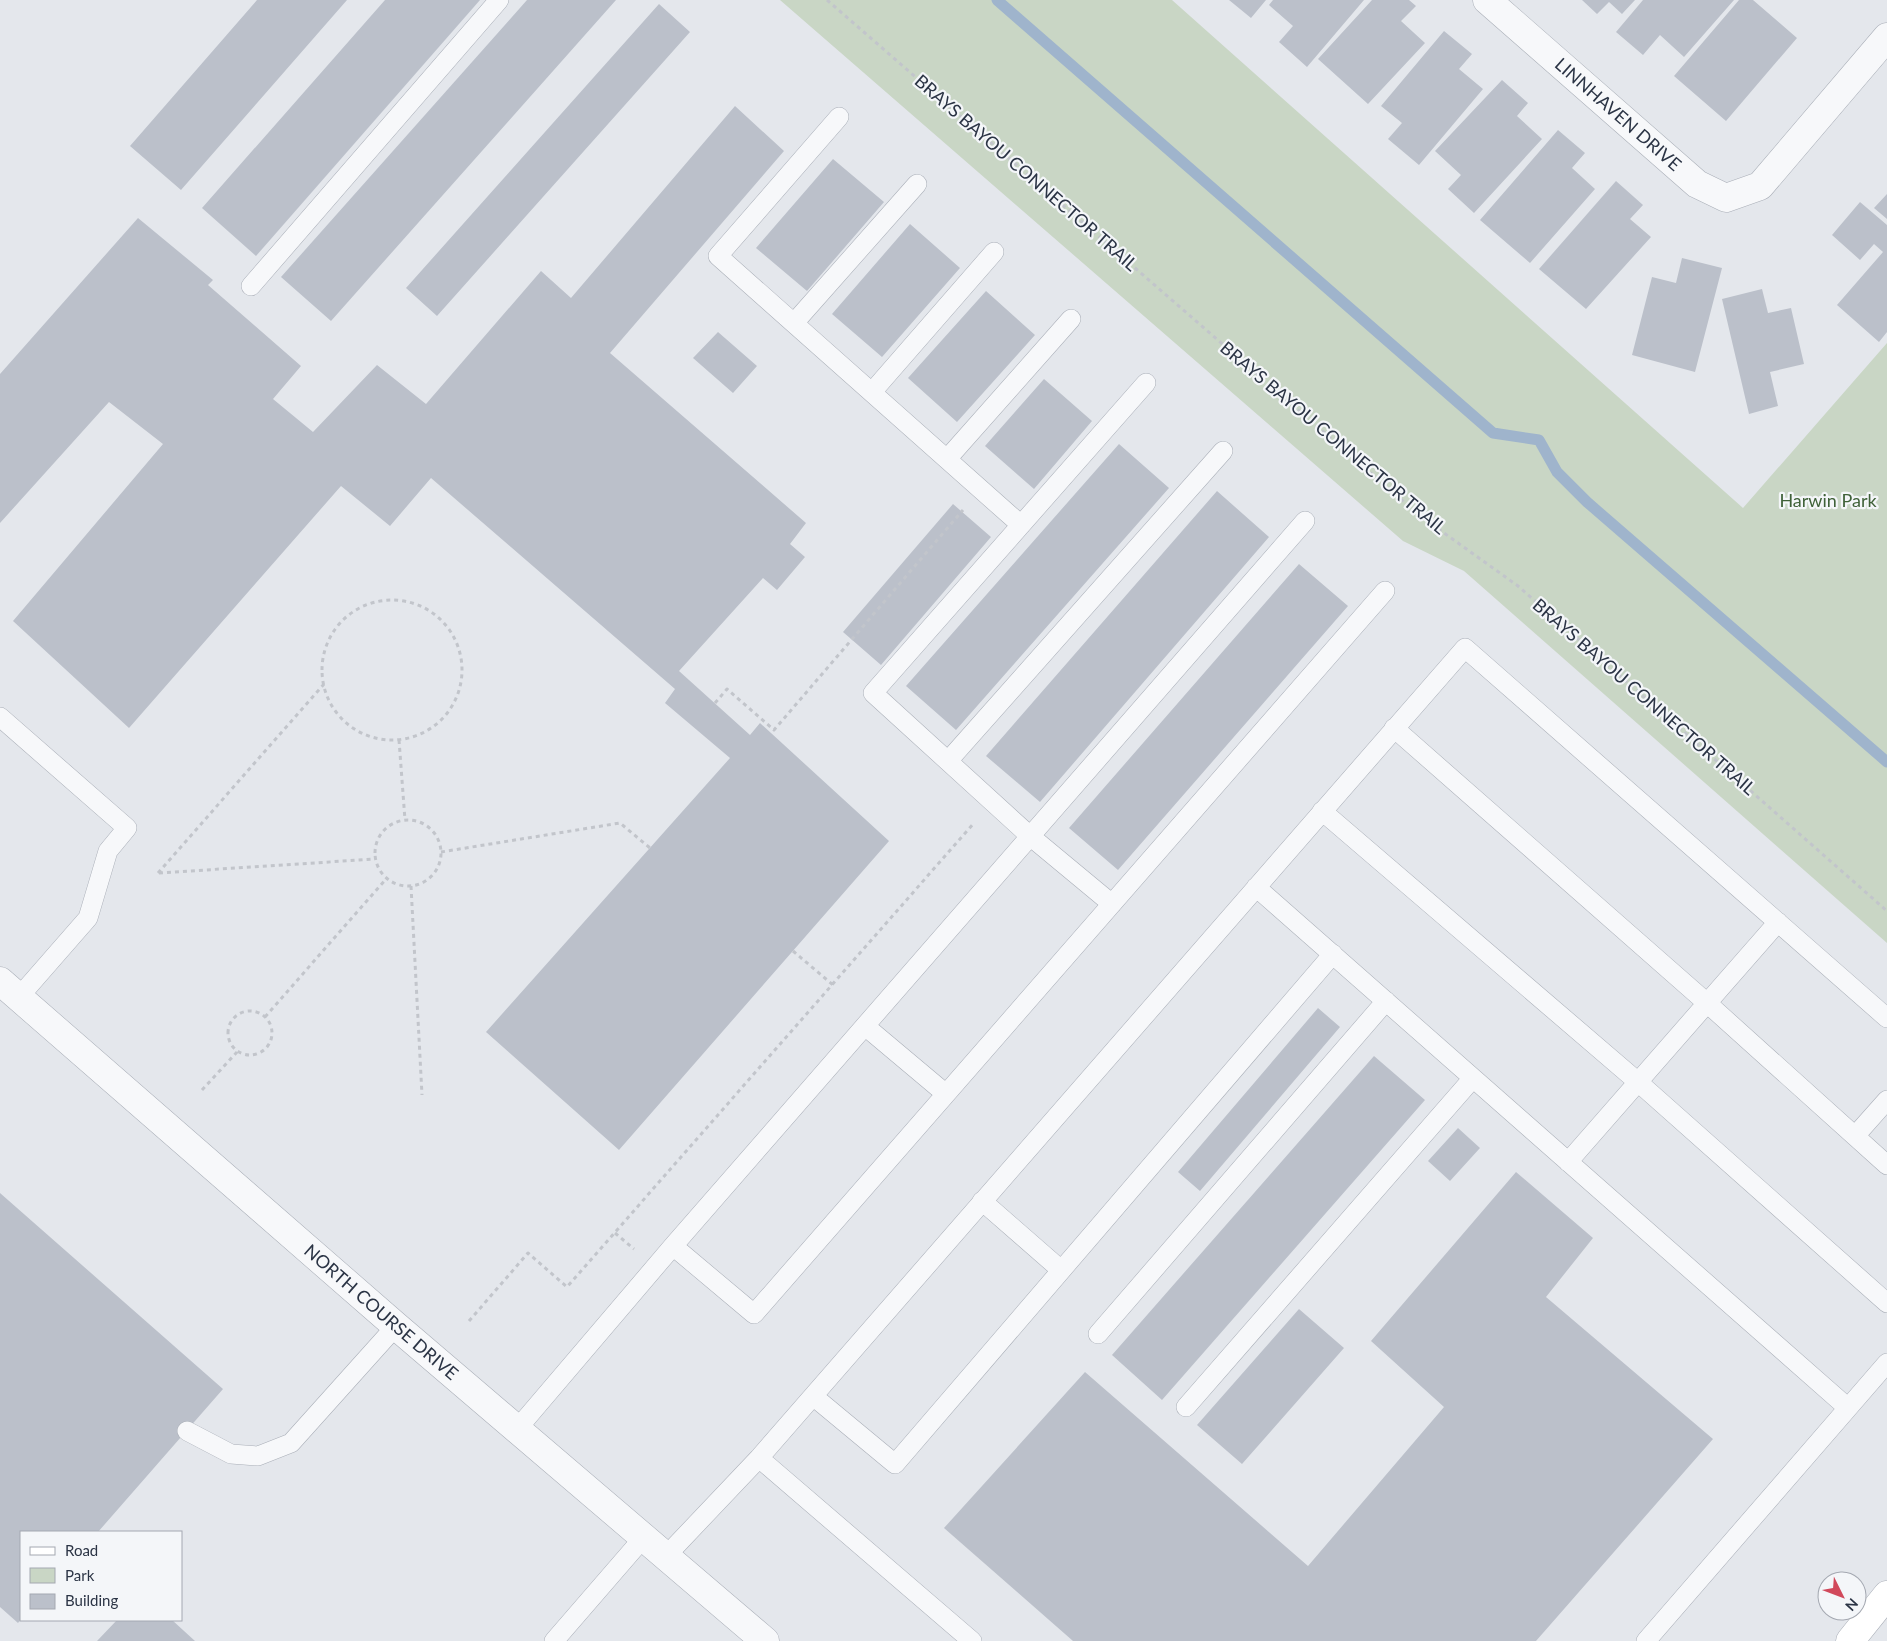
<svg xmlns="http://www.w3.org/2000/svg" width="1887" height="1641" font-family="Lato,sans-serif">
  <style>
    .green { fill: #c9d6c5 }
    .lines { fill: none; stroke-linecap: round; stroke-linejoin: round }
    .stream { stroke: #9fb4cc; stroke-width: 11 }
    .building { fill: #bbc0ca }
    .lane-casing { stroke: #a9aeb7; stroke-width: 20 }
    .street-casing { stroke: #a9aeb7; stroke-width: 29 }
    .secondary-casing { stroke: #a9aeb7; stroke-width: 29 }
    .path { stroke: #c2c5cb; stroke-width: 3; stroke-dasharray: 4 4; stroke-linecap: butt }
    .lane { stroke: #f7f8fa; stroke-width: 19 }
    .street { stroke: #f7f8fa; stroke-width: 28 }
    .secondary { stroke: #fff; stroke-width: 28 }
    .labels { text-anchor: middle; stroke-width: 4.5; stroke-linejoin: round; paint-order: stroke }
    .street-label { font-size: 18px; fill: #2b3445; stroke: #f4f6f9 }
    .park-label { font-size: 18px; fill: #3f6138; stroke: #f4f6f9 }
  </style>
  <rect width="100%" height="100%" fill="#e4e7ec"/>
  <path class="green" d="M780,0H1172L1743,508L1887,343V943L1464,571L1403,541Z"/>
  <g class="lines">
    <path class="stream" d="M997,0L1493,433L1539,440L1557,472L1587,502L1887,762"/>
  </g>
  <path class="building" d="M257,0H347L181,190L130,146Z
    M385,0H480L256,256L202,208Z
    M527,0H616L331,321L281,277Z
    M1229,0H1266L1251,18Z
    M1273,0H1364L1307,67L1279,42L1293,26L1269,5Z
    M1372,0H1409L1416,6L1401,21L1425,43L1368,104L1318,59Z
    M1582,0H1635L1622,14L1609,2L1597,14Z
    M1643,0H1734L1684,57L1660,35L1643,55L1616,32Z
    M1739,0H1753L1797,38L1726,121L1674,76Z
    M659,4L690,32L437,316L406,288Z
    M1444,31L1472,54L1459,69L1483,89L1419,165L1388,139L1402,123L1381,106Z
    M1502,80L1528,103L1517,116L1542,139L1474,213L1448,189L1461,175L1435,151Z
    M735,106L784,151L610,353L806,523L790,544L805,557L777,590L763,578L679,671L750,735L760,723L889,841L619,1150L486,1032L730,758L665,703L675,689L431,478L390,526L341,486L129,728L13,621L163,444L109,402L0,523V374L138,218L213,280L208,285L301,366L273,399L313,432L377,365L426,404L541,271L571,298Z
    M1558,130L1585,153L1572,168L1595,189L1530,263L1480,220Z
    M833,159L884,202L807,291L756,248Z
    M1616,181L1643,205L1630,219L1651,237L1586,309L1539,269Z
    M1887,194V219L1874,208Z
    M1860,202L1887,225V332L1879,342L1837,305L1883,252L1874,244L1860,260L1832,235Z
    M910,224L960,268L882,357L832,314Z
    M1682,258L1722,268L1695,372L1632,355L1652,277L1676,283Z
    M1762,289L1768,313L1791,308L1804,364L1770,372L1778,406L1749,414L1722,299Z
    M986,291L1035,335L957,422L908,378Z
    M718,332L757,366L733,393L693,358Z
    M1044,379L1092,421L1034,489L985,446Z
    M1119,444L1169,488L956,730L906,686Z
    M1217,491L1269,537L1040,802L986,756Z
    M953,504L991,537L881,665L843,632Z
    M1299,564L1348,606L1118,870L1069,828Z
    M1318,1008L1340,1027L1200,1191L1178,1172Z
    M1374,1056L1425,1100L1162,1400L1112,1355Z
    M1458,1128L1480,1148L1450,1181L1428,1161Z
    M1516,1172L1593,1238L1546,1297L1713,1439L1536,1641H1073L944,1528L1085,1372L1308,1566L1444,1407L1371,1341Z
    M0,1193L223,1389L98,1532H21V1619L18,1623L0,1607Z
    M1299,1309L1344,1348L1242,1464L1197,1425Z
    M117,1620H172L195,1641H97Z"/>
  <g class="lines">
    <defs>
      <path id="lane" d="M839,117L718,256L1021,525
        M251,286L499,0
        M794,323L917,184
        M872,392L994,252
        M947,459L1071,319
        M0,717L127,828L108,851L88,918L19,997
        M1394,728L1707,1003L1887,1165
        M948,761L1223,451
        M1322,811L1638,1082L1887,1303
        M1256,887L1848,1408L1646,1641
        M1112,904L1030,836L873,693L1146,383
        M865,1026L946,1094
        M1855,1136L1887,1100
        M1568,1162L1778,922
        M982,1201L1061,1270
        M673,1246L754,1314L1385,591
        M1098,1334L1386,1001
        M813,1396L895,1464L1333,954
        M1186,1407L1473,1078
        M1848,1408L1887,1363
        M518,1428L673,1246L1305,521
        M187,1431L231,1454L258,1456L291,1443L396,1326
        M759,1458L972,1641
        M666,1556L759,1458L1465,648L1887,1018
        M554,1641L644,1537"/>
      <g id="street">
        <path id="s1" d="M1487,0L1697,184L1726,198L1760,186L1887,37"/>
        <path id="s2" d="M0,981L396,1326L765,1641"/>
      </g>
      <path id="secondary" d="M1850,1641L1887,1595"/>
    </defs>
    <use href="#lane" class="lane-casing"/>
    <use href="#street" class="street-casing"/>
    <use href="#secondary" class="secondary-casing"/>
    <path class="path" d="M827,0L1419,515L1518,586L1887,911
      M322 670a70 70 0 1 1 140 0a70 70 0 1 1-140 0Z
      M715,703L727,689L774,730L963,510
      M399,740L405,820
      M375 853a33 33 0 1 1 66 0a33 33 0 1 1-66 0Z
      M441,852L620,823L650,848
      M158,873L324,684
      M159,873L375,859
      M411,886L422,1095
      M793,951L833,985
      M228 1033a22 22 0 1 1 44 0a22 22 0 1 1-44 0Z
      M265,1017L386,879
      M202,1090L237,1052
      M615,1233L634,1249
      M469,1321L528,1253L567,1287L974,823"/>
    <use href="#lane" class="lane"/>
    <use href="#street" class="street"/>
    <use href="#secondary" class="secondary"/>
  </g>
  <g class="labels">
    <g class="street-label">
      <text dy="6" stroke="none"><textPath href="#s1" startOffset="174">LINNHAVEN DRIVE</textPath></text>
      <text transform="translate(1026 173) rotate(41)" y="6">BRAYS BAYOU CONNECTOR TRAIL</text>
      <text transform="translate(1333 438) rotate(40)" y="6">BRAYS BAYOU CONNECTOR TRAIL</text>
      <text transform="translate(1644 697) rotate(41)" y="6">BRAYS BAYOU CONNECTOR TRAIL</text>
      <text dy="6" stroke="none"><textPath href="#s2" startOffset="505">NORTH COURSE DRIVE</textPath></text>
    </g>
    <g class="park-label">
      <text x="1828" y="507">Harwin Park</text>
    </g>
  </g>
  <rect x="20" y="1531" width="162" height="90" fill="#f4f6f9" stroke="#a4a8b1"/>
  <rect x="30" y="1547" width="25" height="8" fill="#ffffff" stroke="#a4a8b1"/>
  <text x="65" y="1556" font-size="15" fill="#2b3445">Road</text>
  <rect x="30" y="1568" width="25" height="15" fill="#c9d6c5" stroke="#a4a8b1"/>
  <text x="65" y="1581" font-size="15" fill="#2b3445">Park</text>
  <rect x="30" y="1594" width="25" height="15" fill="#bbc0ca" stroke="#a4a8b1"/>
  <text x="65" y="1606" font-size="15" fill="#2b3445">Building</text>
  <g transform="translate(1842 1596) rotate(132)"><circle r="24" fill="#f4f6f9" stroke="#a4a8b1"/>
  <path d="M0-4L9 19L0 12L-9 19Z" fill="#d1495b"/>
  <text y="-8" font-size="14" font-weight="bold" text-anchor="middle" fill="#2b3445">N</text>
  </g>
</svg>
